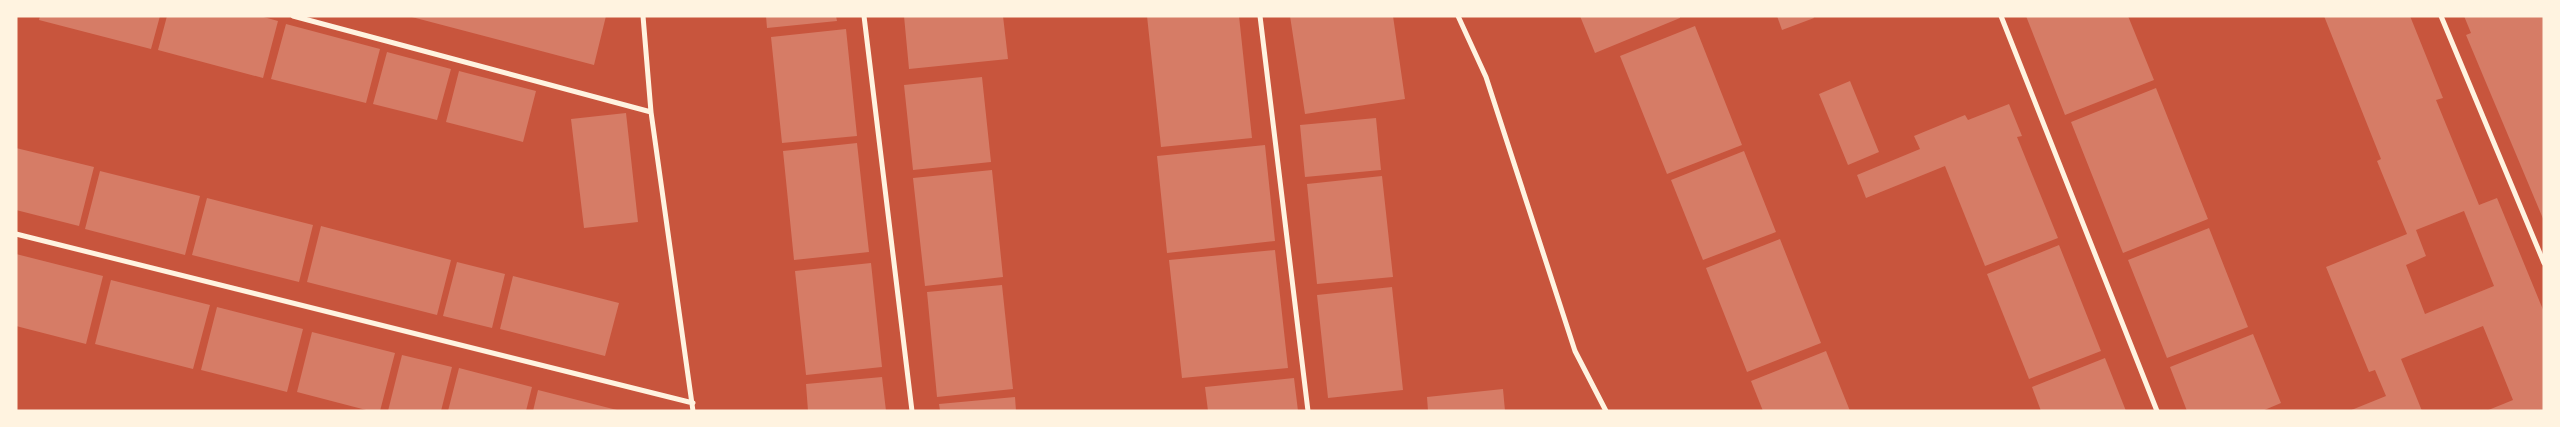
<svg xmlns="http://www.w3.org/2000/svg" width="2560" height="427" font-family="'DejaVu Sans',sans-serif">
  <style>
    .building { fill: #d67c66; fill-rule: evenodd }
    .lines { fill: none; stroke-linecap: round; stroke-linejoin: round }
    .minor { stroke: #fff3e0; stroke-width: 5 }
  </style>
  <rect width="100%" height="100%" fill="#c8553d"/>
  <path class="building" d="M40,16H160L151,49L39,20Z
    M167,16H260L278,21L263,78L158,50Z
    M408,16H606L594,65Z
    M766,16H836L837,21L767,28Z
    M904,16H1003L1008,59L909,69Z
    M1147,16H1239L1252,138L1161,147Z
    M1290,16H1393L1405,99L1305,114Z
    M1580,16H1680V18L1595,53Z
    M1777,16H1813L1814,18L1782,30Z
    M2026,16H2128L2154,80L2065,115Z
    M2324,16H2410L2443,98L2436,100L2479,205L2497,198L2544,312V411H2486L2513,400L2483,326L2401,359L2422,411H2349L2386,396L2375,370L2369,372L2326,267L2407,234L2377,161L2381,159ZM2464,211L2494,286L2425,314L2406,265L2426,256L2416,230Z
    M2464,16H2544V221L2466,35L2471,33Z
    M286,24L380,49L366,103L271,79Z
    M1695,26L1742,145L1667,174L1620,56Z
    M846,29L857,136L782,143L771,37Z
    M387,52L451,69L437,120L373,104Z
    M459,71L536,91L523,142L446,122Z
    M982,77L991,162L913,170L904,85Z
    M1850,81L1879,152L1848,165L1819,94Z
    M2156,88L2208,219L2123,253L2071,122Z
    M2009,104L2022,136L2017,137L2058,238L1985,266L1945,166L1866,198L1857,175L1920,149L1914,136L1965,115L1968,120Z
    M626,113L638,222L584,228L571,119Z
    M1376,118L1381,170L1305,177L1300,125Z
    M857,143L869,252L794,260L783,151Z
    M1265,145L1275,241L1167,253L1157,156Z
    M16,148L94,167L79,226L16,210Z
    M1744,151L1776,232L1703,260L1671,180Z
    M992,170L1003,277L925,286L913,178Z
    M100,171L200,196L185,255L85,229Z
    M1382,176L1393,277L1317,284L1307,184Z
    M207,198L313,225L299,282L192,255Z
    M321,226L451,260L437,315L307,282Z
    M2209,228L2248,327L2167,358L2128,260Z
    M1780,239L1821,343L1747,372L1706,268Z
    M2059,245L2101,351L2029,379L1987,274Z
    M1275,250L1288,368L1182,378L1169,260Z
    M16,254L103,276L86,344L16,326Z
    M457,262L505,274L492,328L443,316Z
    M871,263L882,367L806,375L795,271Z
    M513,276L619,303L605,356L500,329Z
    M111,280L210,305L193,369L95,344Z
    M1002,285L1013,389L937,397L927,292Z
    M1392,287L1403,390L1328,398L1317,295Z
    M217,307L303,329L287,392L201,370Z
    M312,332L395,353L380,411H370L297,392Z
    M2253,334L2281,403L2262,411H2187L2170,367Z
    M1826,351L1850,411H1763L1751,381Z
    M402,355L452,367L441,411H388Z
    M2105,358L2126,411H2041L2032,387Z
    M459,368L532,387L526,411H448Z
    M882,377L886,411H808L806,384Z
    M1294,378L1298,411H1208L1205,387Z
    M1503,389L1505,411H1428L1427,397Z
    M538,390L617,410V411H533Z
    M1015,397L1016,411H940L939,404Z"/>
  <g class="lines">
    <path class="minor" d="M293,16L651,112
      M643,16L651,112L693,411
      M864,16L912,411
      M1260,16L1308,411
      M1458,16L1486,77L1575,351L1606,411
      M2001,16L2157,411
      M2441,16L2544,263
      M16,234L693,403"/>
  </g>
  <rect width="2560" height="427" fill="none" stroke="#fff3e0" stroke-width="35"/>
</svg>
